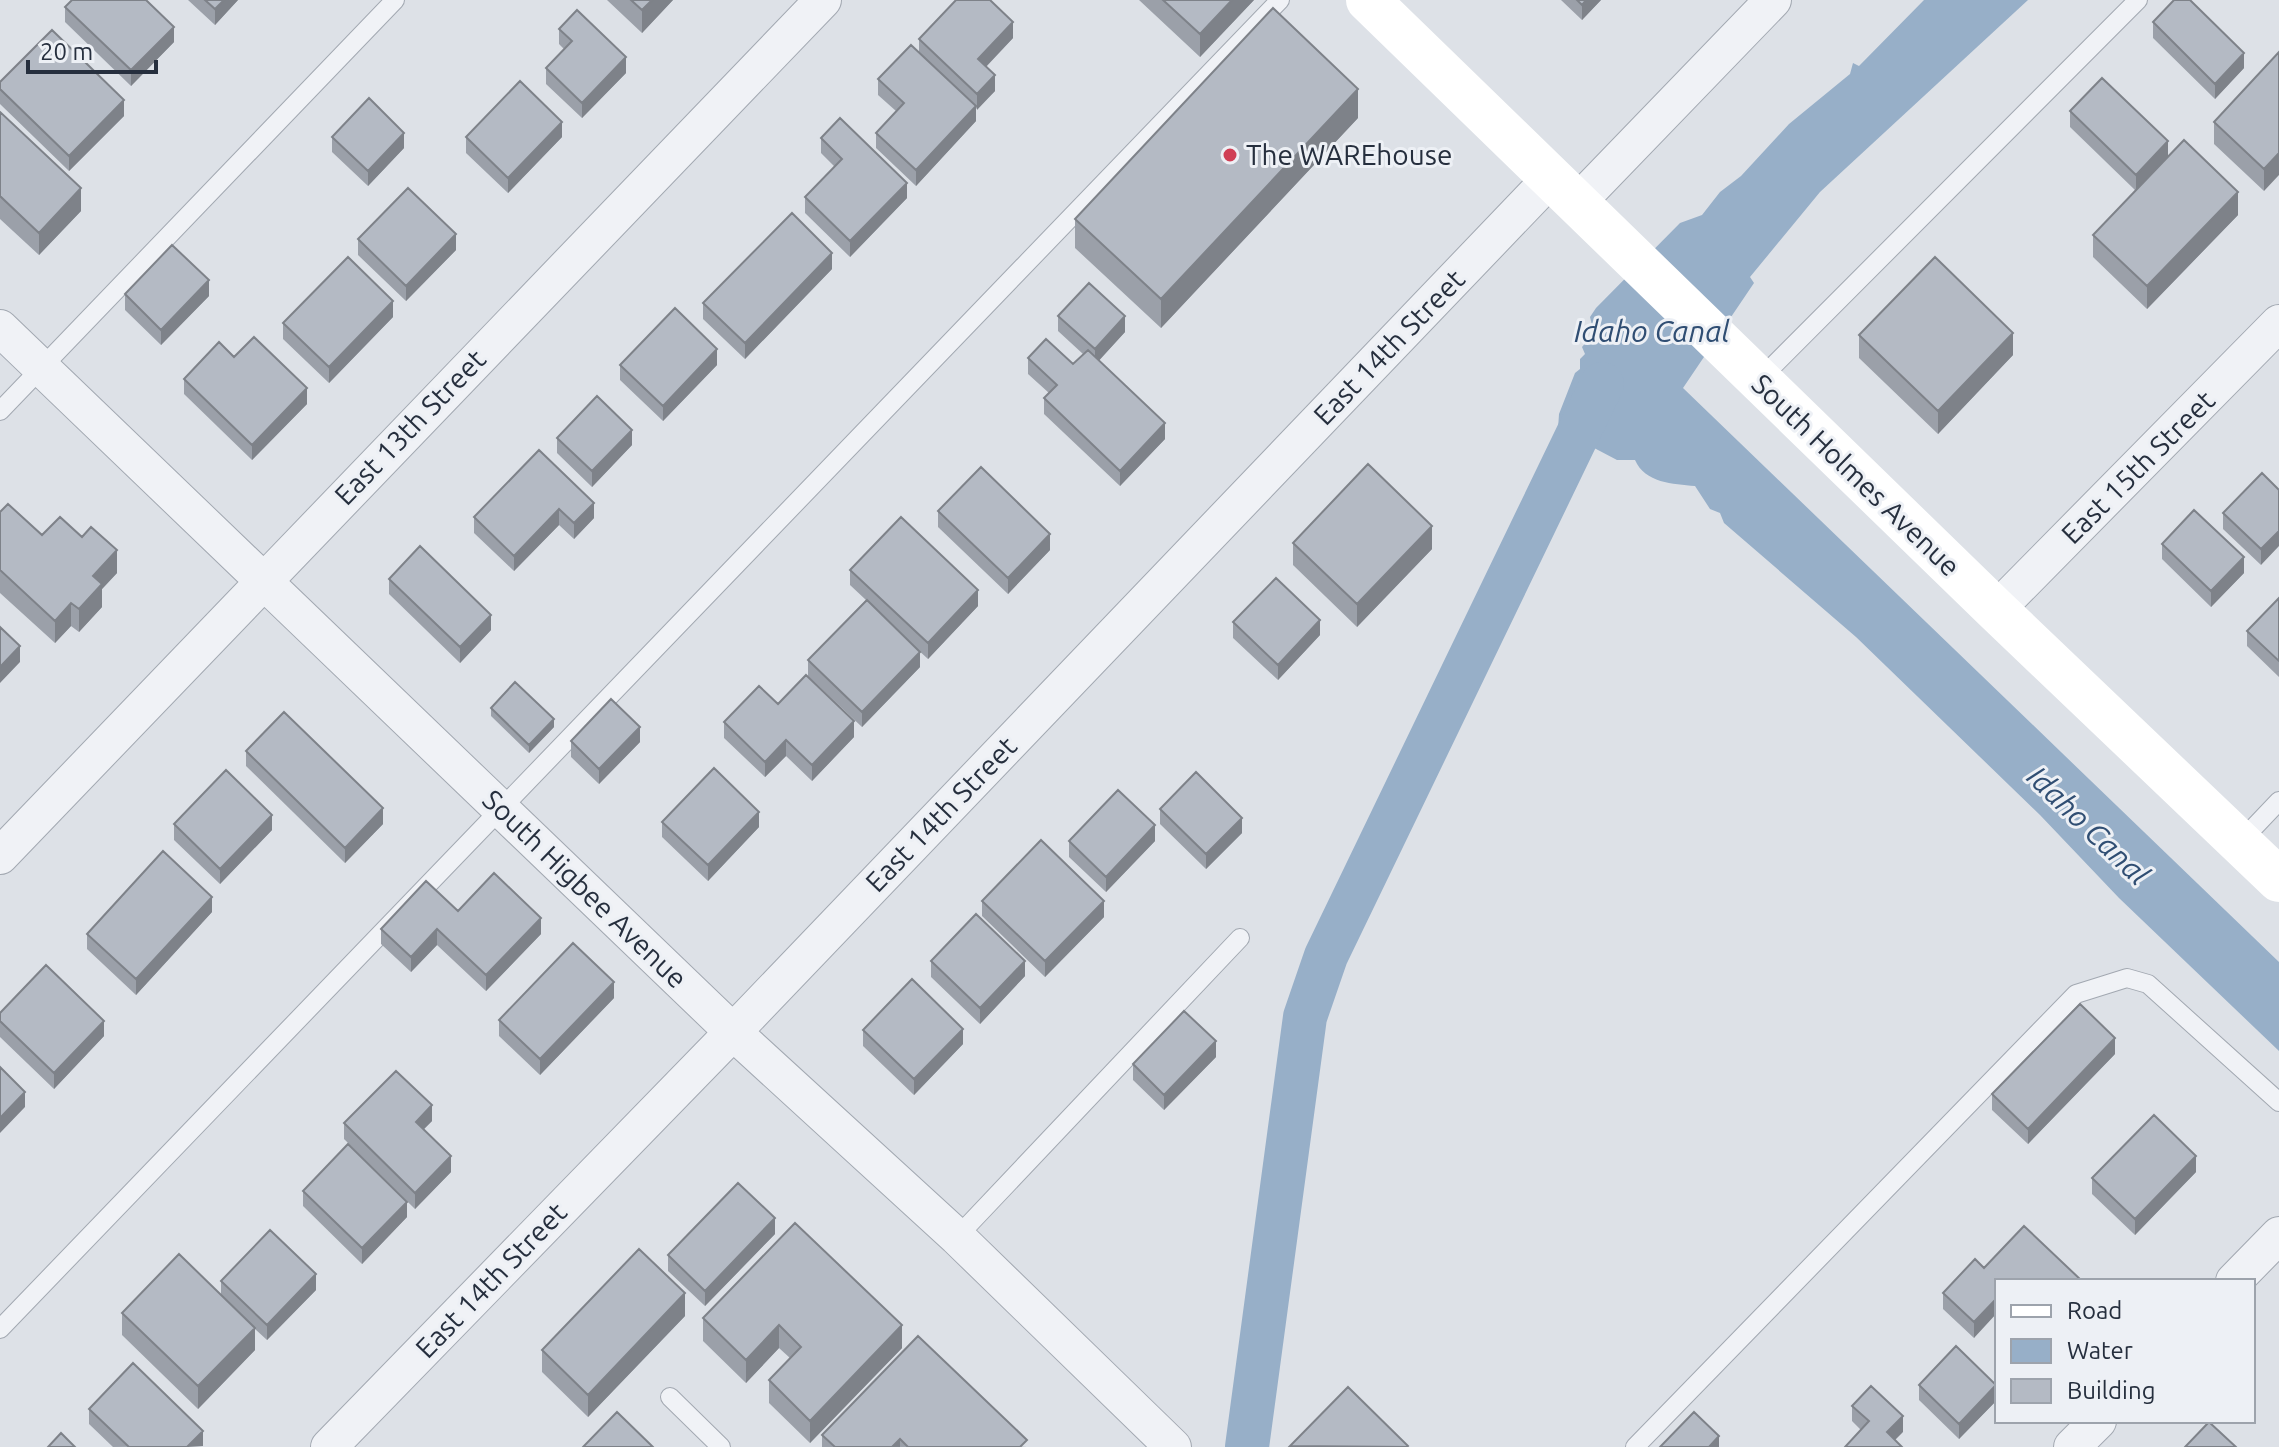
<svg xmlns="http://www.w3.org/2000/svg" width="2279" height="1447" font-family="Ubuntu,sans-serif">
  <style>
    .water { fill: #97afc8 }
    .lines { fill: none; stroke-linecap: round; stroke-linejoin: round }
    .canal { stroke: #97afc8; stroke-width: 44 }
    .service-casing { stroke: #a2a8b1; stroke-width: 20 }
    .minor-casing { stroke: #a2a8b1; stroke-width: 38 }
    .service { stroke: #f0f2f6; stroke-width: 18 }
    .minor { stroke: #f0f2f6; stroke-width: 36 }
    .secondary { stroke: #fff; stroke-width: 44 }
    .wall { fill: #9ba0a9 }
    .shaded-wall { fill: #7e8289 }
    .building { fill: #b4bac4; stroke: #7e8289; stroke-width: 2 }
    .poi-dot { fill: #d03f55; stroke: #edf0f5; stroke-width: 3 }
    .labels { text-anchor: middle; stroke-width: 6; stroke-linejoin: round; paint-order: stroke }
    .poi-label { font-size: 28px; fill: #262f3e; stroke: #edf0f5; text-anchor: start }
    .street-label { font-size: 28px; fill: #262f3e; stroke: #edf0f5 }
    .water-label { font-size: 30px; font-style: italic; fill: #304e73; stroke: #edf0f5 }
  </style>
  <rect width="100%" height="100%" fill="#dde1e7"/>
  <path class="water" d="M1924,0H2028L1820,192L1750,277L1754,283L1683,388L2279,962V1051L2119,898L2040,815L1856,637L1724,523L1720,513L1710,509L1695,486C1673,484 1645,483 1635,460H1617L1558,429L1559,414L1575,373L1580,369V359L1585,354L1582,347L1594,333L1590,317L1596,308L1680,223L1702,215L1720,192L1741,176L1789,124L1850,74L1853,63L1859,66Z"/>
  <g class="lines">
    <path class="canal" d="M1247,1447L1305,1017L1326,956L1602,384"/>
    <defs>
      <path id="service" d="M1759,380L2138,0
        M0,411L395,0
        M2239,843L2279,801
        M957,1237L1240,938
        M0,1329L1280,0
        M670,1397L721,1447
        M1635,1447L2076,994L2127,978L2148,984L2279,1102"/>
      <path id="minor" d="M1576,204L1773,0
        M0,328L733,1032L957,1237L1173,1447
        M1996,610L2279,323
        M0,856L823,0
        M2234,1281L2279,1235
        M329,1447L733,1032L1550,179
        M2072,1447L2098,1421"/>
    </defs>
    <use href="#service" class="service-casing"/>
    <use href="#minor" class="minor-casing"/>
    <use href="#service" class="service"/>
    <use href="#minor" class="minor"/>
    <path class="secondary" d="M1368,0L1996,610L2279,880"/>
  </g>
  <path class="wall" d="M188,0H238L215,25Z
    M607,0H673L642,33Z
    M1139,0H1254L1200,57Z
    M1561,0H1601L1582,20Z
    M65,7L174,42L131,86L65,22Z
    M2153,22L2244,68L2215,99L2153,38Z
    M559,29L626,73L582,118L546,84V68L564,49L559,44Z
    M1013,38L986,67L995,91L976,109V121L916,186L876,148V133L896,111L878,95V79L919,53V39Z
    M2279,52L2264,191L2214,144V122Z
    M0,82L124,116L69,171L0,104Z
    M2070,111L2168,157L2238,215L2147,309L2093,257V235L2136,191L2070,127Z
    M0,112L81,211L39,255L0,219Z
    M1358,118L1161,328L1075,248V219Z
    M332,137L404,148L368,186L332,152Z
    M466,137H562L508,193L466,153Z
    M821,138L907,198L850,257L805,213V197L835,167L821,153Z
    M358,239L456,250L406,301L358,255Z
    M832,269L745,359L703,319V303Z
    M125,294L209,296L161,345L125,310Z
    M1058,316L1125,332L1099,360L1165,439L1120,486L1044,414V398L1049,393L1028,374V358L1073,364L1083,354L1058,331Z
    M393,317L329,383L283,339V323Z
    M1859,335L2013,355L1938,434L1859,358Z
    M234,357L307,404L252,460L184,394V379Z
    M620,365H717L663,421L620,380Z
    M557,438L632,445L592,487L557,453Z
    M2262,473L2261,565L2223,529V513Z
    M594,503V518L574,539L559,525L514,571L474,533V517Z
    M938,511L1050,550L1008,594L938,527Z
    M0,512L42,535L117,573L102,589V607L79,632L71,626L55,643L0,593Z
    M1293,543L1432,549L1357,627L1293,565Z
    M2162,544L2244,573L2211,607L2162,559Z
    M850,570L978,606L928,659L916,648L920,667L862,727L808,676V660L866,600L850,585Z
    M389,579L491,630L460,663L389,594Z
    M2279,598V677L2247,646V631Z
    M1233,622L1320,635L1278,680L1233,638Z
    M778,704L854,737L812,781L786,756L765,777L724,738V722Z
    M491,708L554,727L529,753L491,716Z
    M571,741L640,742L599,784L571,757Z
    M246,751L383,824L345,863L246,766Z
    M1160,809L1242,833L1206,869L1160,824Z
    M662,822L759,827L708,881L662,837Z
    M174,824L272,830L220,884L174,840Z
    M1069,841H1155L1106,892L1069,857Z
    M982,901L1104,917L1045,977L982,916Z
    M458,911L541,934L486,991L437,945L411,972L381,944V929Z
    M212,912L136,995L87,949V934Z
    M931,961L1025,976L980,1024L931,977Z
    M614,998L540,1075L499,1036V1020Z
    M0,1013L104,1036L54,1089L0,1037Z
    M863,1030L963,1044L914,1095L863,1046Z
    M2115,1054L2028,1144L1992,1110V1094Z
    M1216,1057L1164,1110L1133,1080V1064Z
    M432,1121L424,1129L451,1172L415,1209L344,1139V1123Z
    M2196,1172L2135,1235L2092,1194V1178Z
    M303,1191L407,1217L362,1264L303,1206Z
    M795,1223L902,1348L810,1443L769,1403V1380L790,1358L779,1348L746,1383L703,1341V1318Z
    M775,1234L705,1306L668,1271V1255Z
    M1984,1268L1997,1281L1974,1338L1943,1309V1293Z
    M221,1281L316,1290L267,1340L255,1329V1350L198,1409L122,1335V1313L221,1295Z
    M685,1316L588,1417L542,1372V1350Z
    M1919,1385L1996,1401L1959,1439L1919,1400Z
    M1852,1406L1903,1432L1861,1430L1852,1421Z
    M89,1409L203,1446L113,1447L89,1424Z
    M822,1435L1027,1447H822Z"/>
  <path class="shaded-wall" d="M224,0H238L215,25V9Z
    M652,0H673L642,33V10Z
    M1232,0H1254L1200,57V34Z
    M1586,0H1601L1582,20V5Z
    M1013,22V38L978,75V59Z
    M174,27V42L131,86V70Z
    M2244,53V68L2215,99V84Z
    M626,57V73L582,118V103Z
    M995,75V91L977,110V94Z
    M1358,89V118L1161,328V299Z
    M124,100V116L69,171V156Z
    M976,106V121L916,186V170Z
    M562,122V137L508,193V178Z
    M404,133V148L368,186V171Z
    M2168,141V157L2136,191V175Z
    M2279,153V175L2264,191V169Z
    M907,183V198L850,257V241Z
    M81,188V211L39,255V233Z
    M2238,192V215L2147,309V286Z
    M456,234V250L406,301V286Z
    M832,253V269L745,359V343Z
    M209,280V296L161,345V330Z
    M393,301V317L329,383V367Z
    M1125,316V332L1095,365V349Z
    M2013,333V355L1938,434V411Z
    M717,349V365L663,421V406Z
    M307,388V404L252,460V445Z
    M1165,423V439L1120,486V471Z
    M632,430V445L592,487V471Z
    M594,503V518L574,539V523Z
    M559,509V525L514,571V556Z
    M1432,526V549L1357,627V604Z
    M2279,531V546L2261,565V549Z
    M1050,534V550L1008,594V578Z
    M117,550V573L102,589V607L79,632V609L93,576Z
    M2244,557V573L2211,607V591Z
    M978,590V606L928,659V643Z
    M71,603V626L55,643V621Z
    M491,615V630L460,663V647Z
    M1320,620V635L1278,680V665Z
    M20,646V662L0,683V667Z
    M920,652V667L862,727V712Z
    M554,719V727L529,753V745Z
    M854,721V737L812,781V765Z
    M640,727V742L599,784V769Z
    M786,740V756L765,777V762Z
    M383,808V824L345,863V848Z
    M759,812V827L708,881V865Z
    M272,815V830L220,884V869Z
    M1242,818V833L1206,869V854Z
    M1155,825V841L1106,892V877Z
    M212,897V912L136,995V979Z
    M1104,901V917L1045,977V961Z
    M541,918V934L486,991V975Z
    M437,929V945L411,972V957Z
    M1025,961V976L980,1024V1008Z
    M614,982V998L540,1075V1059Z
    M104,1021V1036L54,1089V1073Z
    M963,1029V1044L914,1095V1079Z
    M2115,1038V1054L2028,1144V1129Z
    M1216,1041V1057L1164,1110V1095Z
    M25,1092V1107L0,1133V1118Z
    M432,1105V1121L416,1137V1122Z
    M451,1156V1172L415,1209V1193Z
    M2196,1156V1172L2135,1235V1219Z
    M407,1202V1217L362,1264V1248Z
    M775,1218V1234L705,1306V1291Z
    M316,1274V1290L267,1340V1325Z
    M685,1293V1316L588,1417V1395Z
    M1997,1298V1313L1974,1338V1322Z
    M779,1325V1348L746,1383V1360Z
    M902,1325V1348L810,1443V1421Z
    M255,1328V1350L198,1409V1386Z
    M1996,1385V1401L1959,1439V1424Z
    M1903,1416V1432L1888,1447L1887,1432Z
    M203,1431V1446L187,1447Z
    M1719,1436V1447H1709Z
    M900,1439V1447H892Z"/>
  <path class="building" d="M72,0H146L174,27L131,70L65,7Z
    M205,0H224L215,9Z
    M631,0H652L642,10Z
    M956,0H990L1013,22L978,59L995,75L977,94L919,39Z
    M1163,0H1232L1200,34Z
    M1577,0H1586L1582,5Z
    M2174,0H2190L2244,53L2215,84L2153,22Z
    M1273,8L1358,89L1161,299L1075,219Z
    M577,10L626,57L582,103L546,68L572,41L559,29Z
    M52,30L124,100L69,156L0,89V82Z
    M911,45L976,106L916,170L876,133L904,103L878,79Z
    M2279,52V153L2264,169L2214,122Z
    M2102,78L2168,141L2136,175L2070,111Z
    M520,81L562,122L508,178L466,137Z
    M369,98L404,133L368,171L332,137Z
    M0,112L81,188L39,233L0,196Z
    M840,118L907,183L850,241L805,197L842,159L821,138Z
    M2184,140L2238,192L2147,286L2093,235Z
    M408,188L456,234L406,286L358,239Z
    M792,213L832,253L745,343L703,303Z
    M172,245L209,280L161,330L125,294Z
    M348,257L393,301L329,367L283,323Z
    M1935,257L2013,333L1938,411L1859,335Z
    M1089,283L1125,316L1095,349L1058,316Z
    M675,308L717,349L663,406L620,365Z
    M254,337L307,388L252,445L184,379L219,342L234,357Z
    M1046,339L1073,364L1088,350L1165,423L1120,471L1044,398L1057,385L1028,358Z
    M597,396L632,430L592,471L557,438Z
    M539,450L594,503L574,523L559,509L514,556L474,517Z
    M1368,464L1432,526L1357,604L1293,543Z
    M981,467L1050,534L1008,578L938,511Z
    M2262,473L2279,490V531L2261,549L2223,513Z
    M8,504L42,535L60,517L82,537L91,527L117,550L93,576L102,584L79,609L71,603L55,621L0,570V512Z
    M2194,510L2244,557L2211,591L2162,544Z
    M901,517L978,590L928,643L850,570Z
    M420,546L491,615L460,647L389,579Z
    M1276,578L1320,620L1278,665L1233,622Z
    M2279,598V661L2247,631Z
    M867,600L920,652L862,712L808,660Z
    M0,627L20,646L0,667Z
    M806,675L854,721L812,765L786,740L765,762L724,722L759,686L778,704Z
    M515,682L554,719L529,745L491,708Z
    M611,699L640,727L599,769L571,741Z
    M284,712L383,808L345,848L246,751Z
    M714,768L759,812L708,865L662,822Z
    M226,770L272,815L220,869L174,824Z
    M1196,772L1242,818L1206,854L1160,809Z
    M1118,790L1155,825L1106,877L1069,841Z
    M1041,840L1104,901L1045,961L982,901Z
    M163,851L212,897L136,979L87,934Z
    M494,873L541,918L486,975L437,929L411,957L381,929L426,881L458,911Z
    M976,914L1025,961L980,1008L931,961Z
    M573,943L614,982L540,1059L499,1020Z
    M46,965L104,1021L54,1073L0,1021V1013Z
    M912,979L963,1029L914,1079L863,1030Z
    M2080,1004L2115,1038L2028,1129L1992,1094Z
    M1184,1011L1216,1041L1164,1095L1133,1064Z
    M0,1067L25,1092L0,1118Z
    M396,1071L432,1105L416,1122L451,1156L415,1193L344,1123Z
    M2154,1115L2196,1156L2135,1219L2092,1178Z
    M348,1144L407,1202L362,1248L303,1191Z
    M738,1183L775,1218L705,1291L668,1255Z
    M795,1223L902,1325L810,1421L769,1380L801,1347L779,1325L746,1360L703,1318Z
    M2024,1226L2082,1281H1997V1298L1974,1322L1943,1293L1975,1259L1984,1268Z
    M270,1230L316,1274L267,1325L221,1281Z
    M639,1249L685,1293L588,1395L542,1350Z
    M179,1254L255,1328L198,1386L122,1313Z
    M918,1336L1027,1440L1020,1447H908L900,1439L892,1447H835L822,1435Z
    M1956,1346L1996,1385L1959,1424L1919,1385Z
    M133,1363L203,1431L187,1447H129L89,1409Z
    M1871,1386L1903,1416L1887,1432L1902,1447H1845L1869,1421L1852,1406Z
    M1348,1387L1408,1446L1407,1447L1290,1446Z
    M617,1412L653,1447H583Z
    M1694,1412L1719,1436L1709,1447H1660Z
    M2209,1422L2236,1447H2185Z
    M61,1433L75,1447H48Z"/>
  <circle class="poi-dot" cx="1230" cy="155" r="8"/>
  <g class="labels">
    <g class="poi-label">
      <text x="1246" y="165">The WAREhouse</text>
    </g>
    <g class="street-label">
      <text transform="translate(1389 347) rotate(-46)" y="10">East 14th Street</text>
      <text transform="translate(410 427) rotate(-46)" y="10">East 13th Street</text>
      <text transform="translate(2138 467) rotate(-45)" y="10">East 15th Street</text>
      <text transform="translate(1856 475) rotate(44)" y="10">South Holmes Avenue</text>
      <text transform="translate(941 814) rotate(-46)" y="10">East 14th Street</text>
      <text transform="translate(585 889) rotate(44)" y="10">South Higbee Avenue</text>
      <text transform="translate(491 1280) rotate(-46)" y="10">East 14th Street</text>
    </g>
    <g class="water-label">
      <text x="1652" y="342">Idaho Canal</text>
      <text transform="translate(2088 826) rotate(44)" y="10">Idaho Canal</text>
    </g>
  </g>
  <rect x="1995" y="1279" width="260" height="144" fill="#edf0f5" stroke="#9da3ac" stroke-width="2"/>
  <rect x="2011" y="1305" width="40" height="12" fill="#ffffff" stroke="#9da3ac" stroke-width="2"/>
  <text x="2067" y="1319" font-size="24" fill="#262f3e">Road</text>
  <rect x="2011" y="1339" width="40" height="24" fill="#97afc8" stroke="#9da3ac" stroke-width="2"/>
  <text x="2067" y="1359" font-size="24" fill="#262f3e">Water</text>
  <rect x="2011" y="1379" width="40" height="24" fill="#b4bac4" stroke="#9da3ac" stroke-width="2"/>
  <text x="2067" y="1399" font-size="24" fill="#262f3e">Building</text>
  <path d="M28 60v12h128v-12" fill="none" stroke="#262f3e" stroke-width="4"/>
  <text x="40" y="60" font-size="24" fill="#262f3e" stroke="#edf0f5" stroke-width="6" paint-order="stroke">20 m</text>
</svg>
